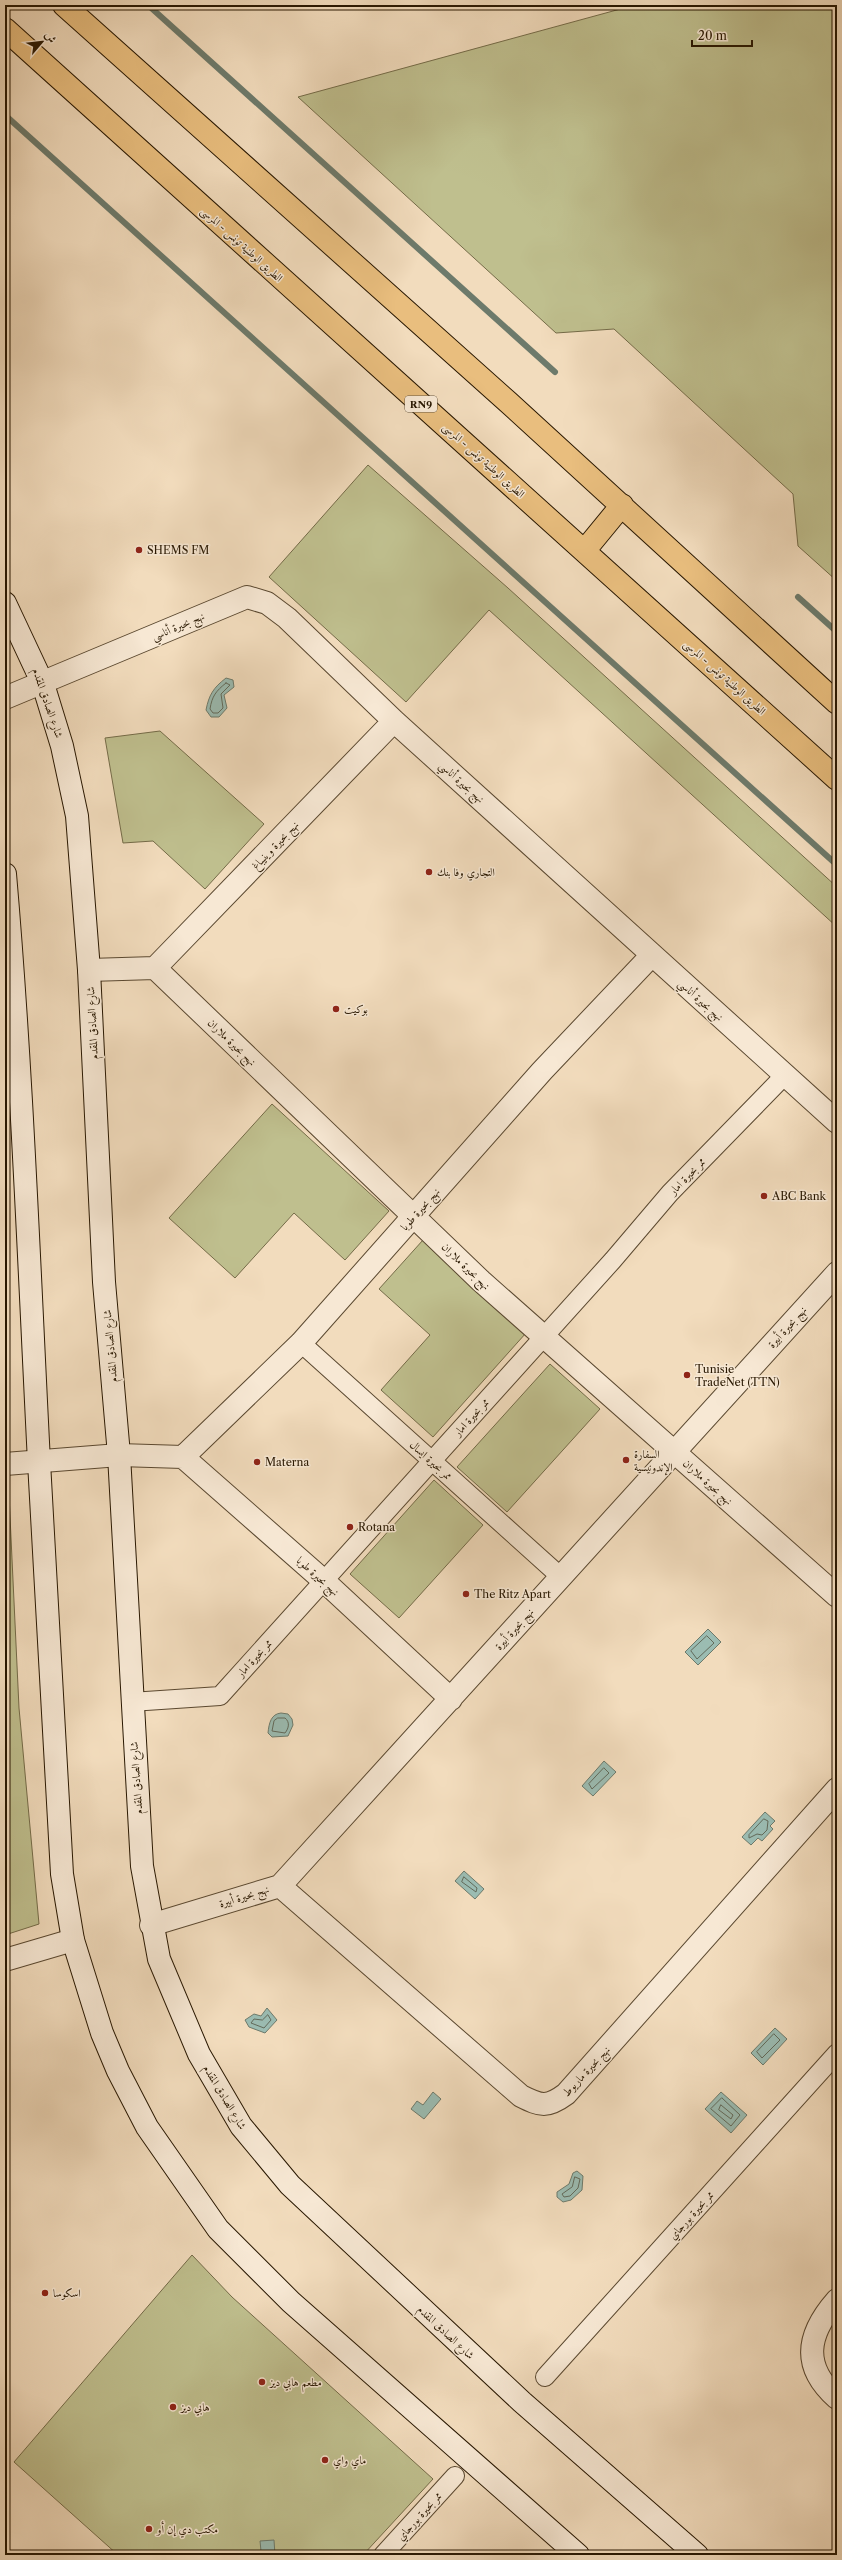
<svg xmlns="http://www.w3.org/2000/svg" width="842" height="2560" font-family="'Libre Caslon Text',Amiri,serif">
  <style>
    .green { fill: #bfbf8e; stroke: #746b48 }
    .water { fill: #9bbcb2; stroke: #6d7a6b }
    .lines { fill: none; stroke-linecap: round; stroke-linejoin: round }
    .shore { stroke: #626a5a; stroke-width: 1 }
    .stream { stroke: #6d7a6b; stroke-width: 6 }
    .pedestrian-casing { stroke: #5a4830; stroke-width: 20 }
    .minor-casing { stroke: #5a4830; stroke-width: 24 }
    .tertiary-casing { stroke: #5a4830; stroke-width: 24 }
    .secondary-casing { stroke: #281701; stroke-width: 24 }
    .trunk-casing { stroke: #281701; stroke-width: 24 }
    .pedestrian { stroke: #f7e8d4; stroke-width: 18 }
    .minor { stroke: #f7e8d4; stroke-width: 22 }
    .tertiary { stroke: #f7e8d4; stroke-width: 22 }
    .secondary { stroke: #f7e8d4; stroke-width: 22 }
    .trunk { stroke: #e9be7e; stroke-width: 22 }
    .poi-dot { fill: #8f2418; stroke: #f7e8d4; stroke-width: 1.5 }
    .labels { text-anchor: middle; stroke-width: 3; stroke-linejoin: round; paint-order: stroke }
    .shield { fill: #f7e8d4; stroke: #665640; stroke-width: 1 }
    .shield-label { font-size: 10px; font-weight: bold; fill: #281701 }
    .street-label { font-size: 11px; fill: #281701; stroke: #f7e8d4 }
    .poi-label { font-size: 11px; fill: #281701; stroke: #f7e8d4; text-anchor: start }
  </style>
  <rect width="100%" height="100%" fill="#f2dcbd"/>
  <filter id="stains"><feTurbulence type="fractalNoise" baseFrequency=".005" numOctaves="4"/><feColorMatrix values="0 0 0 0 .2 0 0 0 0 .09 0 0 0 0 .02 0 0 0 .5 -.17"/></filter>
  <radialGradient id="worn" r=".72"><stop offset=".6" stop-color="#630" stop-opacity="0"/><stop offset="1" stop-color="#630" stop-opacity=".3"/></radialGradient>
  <path class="green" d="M635,5H837V581L798,546L793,494L614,329L556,333L298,97Z
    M368,465L508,588L837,887V927L489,610L406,702L269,577Z
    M160,731L264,824L205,889L153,841L123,843L105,738Z
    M272,1104L389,1211L345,1260L294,1213L235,1278L169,1218Z
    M423,1240L526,1333L433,1437L381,1390L430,1335L379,1289Z
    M550,1364L600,1409L507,1512L457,1467Z
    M434,1480L483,1525L399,1618L350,1574Z
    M5,1495H9L19,1708L39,1924L5,1935Z
    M192,2255L232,2297L433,2479L363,2555H118L14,2462Z"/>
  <path class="water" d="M226,678L233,680L234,687L224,695L227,708L219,717H211L206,710C209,695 213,688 226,678Z
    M708,1629L721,1642L698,1665L685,1652Z
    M281,1713L288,1714L292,1719L293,1725L288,1736L272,1737L268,1733C269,1723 271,1714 281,1713Z
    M604,1761L616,1772L593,1796L582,1786Z
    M765,1812L775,1821L770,1826L773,1829L762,1841L758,1838L751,1845L742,1837Z
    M464,1871L484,1889L475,1899L455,1881Z
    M267,2008L277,2020L265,2033L249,2027L245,2020L254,2014L261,2016Z
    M775,2028L787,2039L763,2065L751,2053Z
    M433,2092L441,2099L424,2119L411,2109L417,2101L423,2105Z
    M721,2092L747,2115L731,2133L705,2109Z
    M577,2171L583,2176L582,2190L571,2200L563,2202L557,2197V2192L569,2184L573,2173Z
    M274,2540L275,2555H257L261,2551L260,2541Z"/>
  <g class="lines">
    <path class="shore" d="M226,683L230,685L221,694L223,708L218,713H213L210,709C212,696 216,691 226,683Z
      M707,1636L714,1643L697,1659L691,1651Z
      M278,1718H285C290,1722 289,1728 285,1733L272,1731L274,1721Z
      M604,1768L609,1773L592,1789L589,1784Z
      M764,1819L768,1821L767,1830L762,1835L757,1834L749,1838V1835Z
      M464,1877L477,1888L476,1892L462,1882Z
      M268,2015L271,2020L264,2028L251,2023L254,2019L262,2020Z
      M774,2034L780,2040L762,2058L757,2052Z
      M722,2098L740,2115L731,2126L711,2109Z
      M721,2105L733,2115L731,2119L719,2110Z
      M575,2177L580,2179L578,2188L570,2196L564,2197L562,2194L572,2187Z"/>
    <path class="stream" d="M148,5L555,372
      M5,115L837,865
      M798,597L837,632"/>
    <defs>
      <path id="pedestrian" d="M301,1343L561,1577
        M131,1702L220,1696L613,1260L670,1193L785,1075
        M545,2377L837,2053
        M383,2555L455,2476"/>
      <path id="minor" d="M5,698L247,597L267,603L287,618L394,721L837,1122
        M155,968L394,721
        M89,970L155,968L481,1281L837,1596
        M119,1455L183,1457
        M451,1699L324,1581L183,1457L301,1343L542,1071L652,955
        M280,1886L521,2096C541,2106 547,2108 566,2094L837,1789
        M151,1925L280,1886L837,1273
        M5,1960L73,1940
        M837,2300C807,2334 801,2366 837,2398"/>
      <path id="tertiary" d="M5,1464L119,1455"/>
      <path id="secondary" d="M5,603L43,684L62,746L77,816L89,970L104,1282L119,1455L142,1866L159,1959L199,2054L241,2126L290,2185L522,2402L697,2555
        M5,874C22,1070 29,1266 39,1462C46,1599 55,1737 62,1874L73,1940L102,2033L118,2071L147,2127L218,2229L291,2302L578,2555"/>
      <path id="trunk" d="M64,5L508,402L837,703
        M5,29L837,779
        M585,550L622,505"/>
    </defs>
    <use href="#pedestrian" class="pedestrian-casing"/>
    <use href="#minor" class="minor-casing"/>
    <use href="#tertiary" class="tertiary-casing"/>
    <use href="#secondary" class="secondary-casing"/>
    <use href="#trunk" class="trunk-casing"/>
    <use href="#pedestrian" class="pedestrian"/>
    <use href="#minor" class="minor"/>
    <use href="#tertiary" class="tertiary"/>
    <use href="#secondary" class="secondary"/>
    <use href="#trunk" class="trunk"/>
  </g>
  <g class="poi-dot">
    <circle cx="139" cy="550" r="4"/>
    <circle cx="429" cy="872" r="4"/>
    <circle cx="336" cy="1009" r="4"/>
    <circle cx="764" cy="1196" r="4"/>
    <circle cx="687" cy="1375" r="4"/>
    <circle cx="626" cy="1460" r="4"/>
    <circle cx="257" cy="1462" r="4"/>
    <circle cx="350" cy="1527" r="4"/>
    <circle cx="466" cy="1594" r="4"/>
    <circle cx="45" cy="2293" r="4"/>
    <circle cx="262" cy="2382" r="4"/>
    <circle cx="173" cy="2407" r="4"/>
    <circle cx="325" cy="2460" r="4"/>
    <circle cx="149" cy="2529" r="4"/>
  </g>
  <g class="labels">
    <rect class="shield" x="405" y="396" width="32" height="16" rx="3"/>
    <g class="shield-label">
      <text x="421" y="408">RN9</text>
    </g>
    <g class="street-label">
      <text transform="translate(242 244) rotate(42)" y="4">الطريق الوطنية تونس - المرسى</text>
      <text transform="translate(484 460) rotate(42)" y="4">الطريق الوطنية تونس - المرسى</text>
      <text transform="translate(178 626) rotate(-23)" y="4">نهج بحيرة أناسي</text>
      <text transform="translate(725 677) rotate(42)" y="4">الطريق الوطنية تونس - المرسى</text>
      <text transform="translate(48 703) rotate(71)" y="4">شارع الصادق المقدم</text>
      <text transform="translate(462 782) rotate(42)" y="4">نهج بحيرة أناسي</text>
      <text transform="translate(275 845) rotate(-46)" y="4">نهج بحيرة وينيباغ</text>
      <text transform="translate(701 1000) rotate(42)" y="4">نهج بحيرة أناسي</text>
      <text transform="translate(92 1023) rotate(-93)" y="4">شارع الصادق المقدم</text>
      <text transform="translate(232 1042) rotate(44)" y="4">نهج بحيرة ملاران</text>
      <text transform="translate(687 1176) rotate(-46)" y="4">ممر بحيرة امار</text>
      <text transform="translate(420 1209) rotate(-48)" y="4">نهج بحيرة طوبا</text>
      <text transform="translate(466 1266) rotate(44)" y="4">نهج بحيرة ملاران</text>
      <text transform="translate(787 1327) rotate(-48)" y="4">نهج بحيرة أبيرة</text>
      <text transform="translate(110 1346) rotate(-95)" y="4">شارع الصادق المقدم</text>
      <text transform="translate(471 1417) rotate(-48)" y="4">ممر بحيرة امار</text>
      <text transform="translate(431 1460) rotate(42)" y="4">ممر بحيرة ايسال</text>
      <text transform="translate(708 1482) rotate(42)" y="4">نهج بحيرة ملاران</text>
      <text transform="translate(318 1576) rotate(42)" y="4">نهج بحيرة طوبا</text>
      <text transform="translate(514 1629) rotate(-48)" y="4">نهج بحيرة أبيرة</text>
      <text transform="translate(254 1658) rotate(-48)" y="4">ممر بحيرة امار</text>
      <text transform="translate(136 1778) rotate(-94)" y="4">شارع الصادق المقدم</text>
      <text transform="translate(244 1896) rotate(-17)" y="4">نهج بحيرة أبيرة</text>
      <text transform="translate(586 2071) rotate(-47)" y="4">نهج بحيرة ماريوط</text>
      <text transform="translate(225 2097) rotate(59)" y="4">شارع الصادق المقدم</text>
      <text transform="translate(691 2215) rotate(-48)" y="4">ممر بحيرة بورجاي</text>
      <text transform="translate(446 2332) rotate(43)" y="4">شارع الصادق المقدم</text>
      <text transform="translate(419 2516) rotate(-48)" y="4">ممر بحيرة بورجاي</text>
    </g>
    <g class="poi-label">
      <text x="147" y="554">SHEMS FM</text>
      <text x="437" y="876">التجاري وفا بنك</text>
      <text x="344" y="1013">بوكيت</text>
      <text x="772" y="1200">ABC Bank</text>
      <text x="695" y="1373">Tunisie<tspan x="695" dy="13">TradeNet (TTN)</tspan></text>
      <text x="634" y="1458">السفارة<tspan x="634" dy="13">الإندونيسية</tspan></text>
      <text x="265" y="1466">Materna</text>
      <text x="358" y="1531">Rotana</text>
      <text x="474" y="1598">The Ritz Apart</text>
      <text x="53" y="2297">اسكوسا</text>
      <text x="270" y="2386">مطعم هابي ديز</text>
      <text x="181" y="2411">هابي ديز</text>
      <text x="333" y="2464">ماي واي</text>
      <text x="157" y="2533">مكتب دي إن أو</text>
    </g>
  </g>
  <rect width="842" height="2560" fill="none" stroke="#f2dcbd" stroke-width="20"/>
  <rect x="6" y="6" width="830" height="2548" fill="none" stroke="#281701" stroke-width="2"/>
  <rect x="10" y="10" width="822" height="2540" fill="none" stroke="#281701"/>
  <g transform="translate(42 42) rotate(62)" stroke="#f7e8d4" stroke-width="3" paint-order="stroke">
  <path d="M0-3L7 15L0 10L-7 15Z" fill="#281701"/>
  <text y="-6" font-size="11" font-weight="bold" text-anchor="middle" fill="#281701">ش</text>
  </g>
  <path d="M692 40v6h60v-6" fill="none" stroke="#281701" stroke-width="2"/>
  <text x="698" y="40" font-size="12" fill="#281701" stroke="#f7e8d4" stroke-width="3" paint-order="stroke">20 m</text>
  <rect width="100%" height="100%" filter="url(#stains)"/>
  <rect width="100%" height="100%" fill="url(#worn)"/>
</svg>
